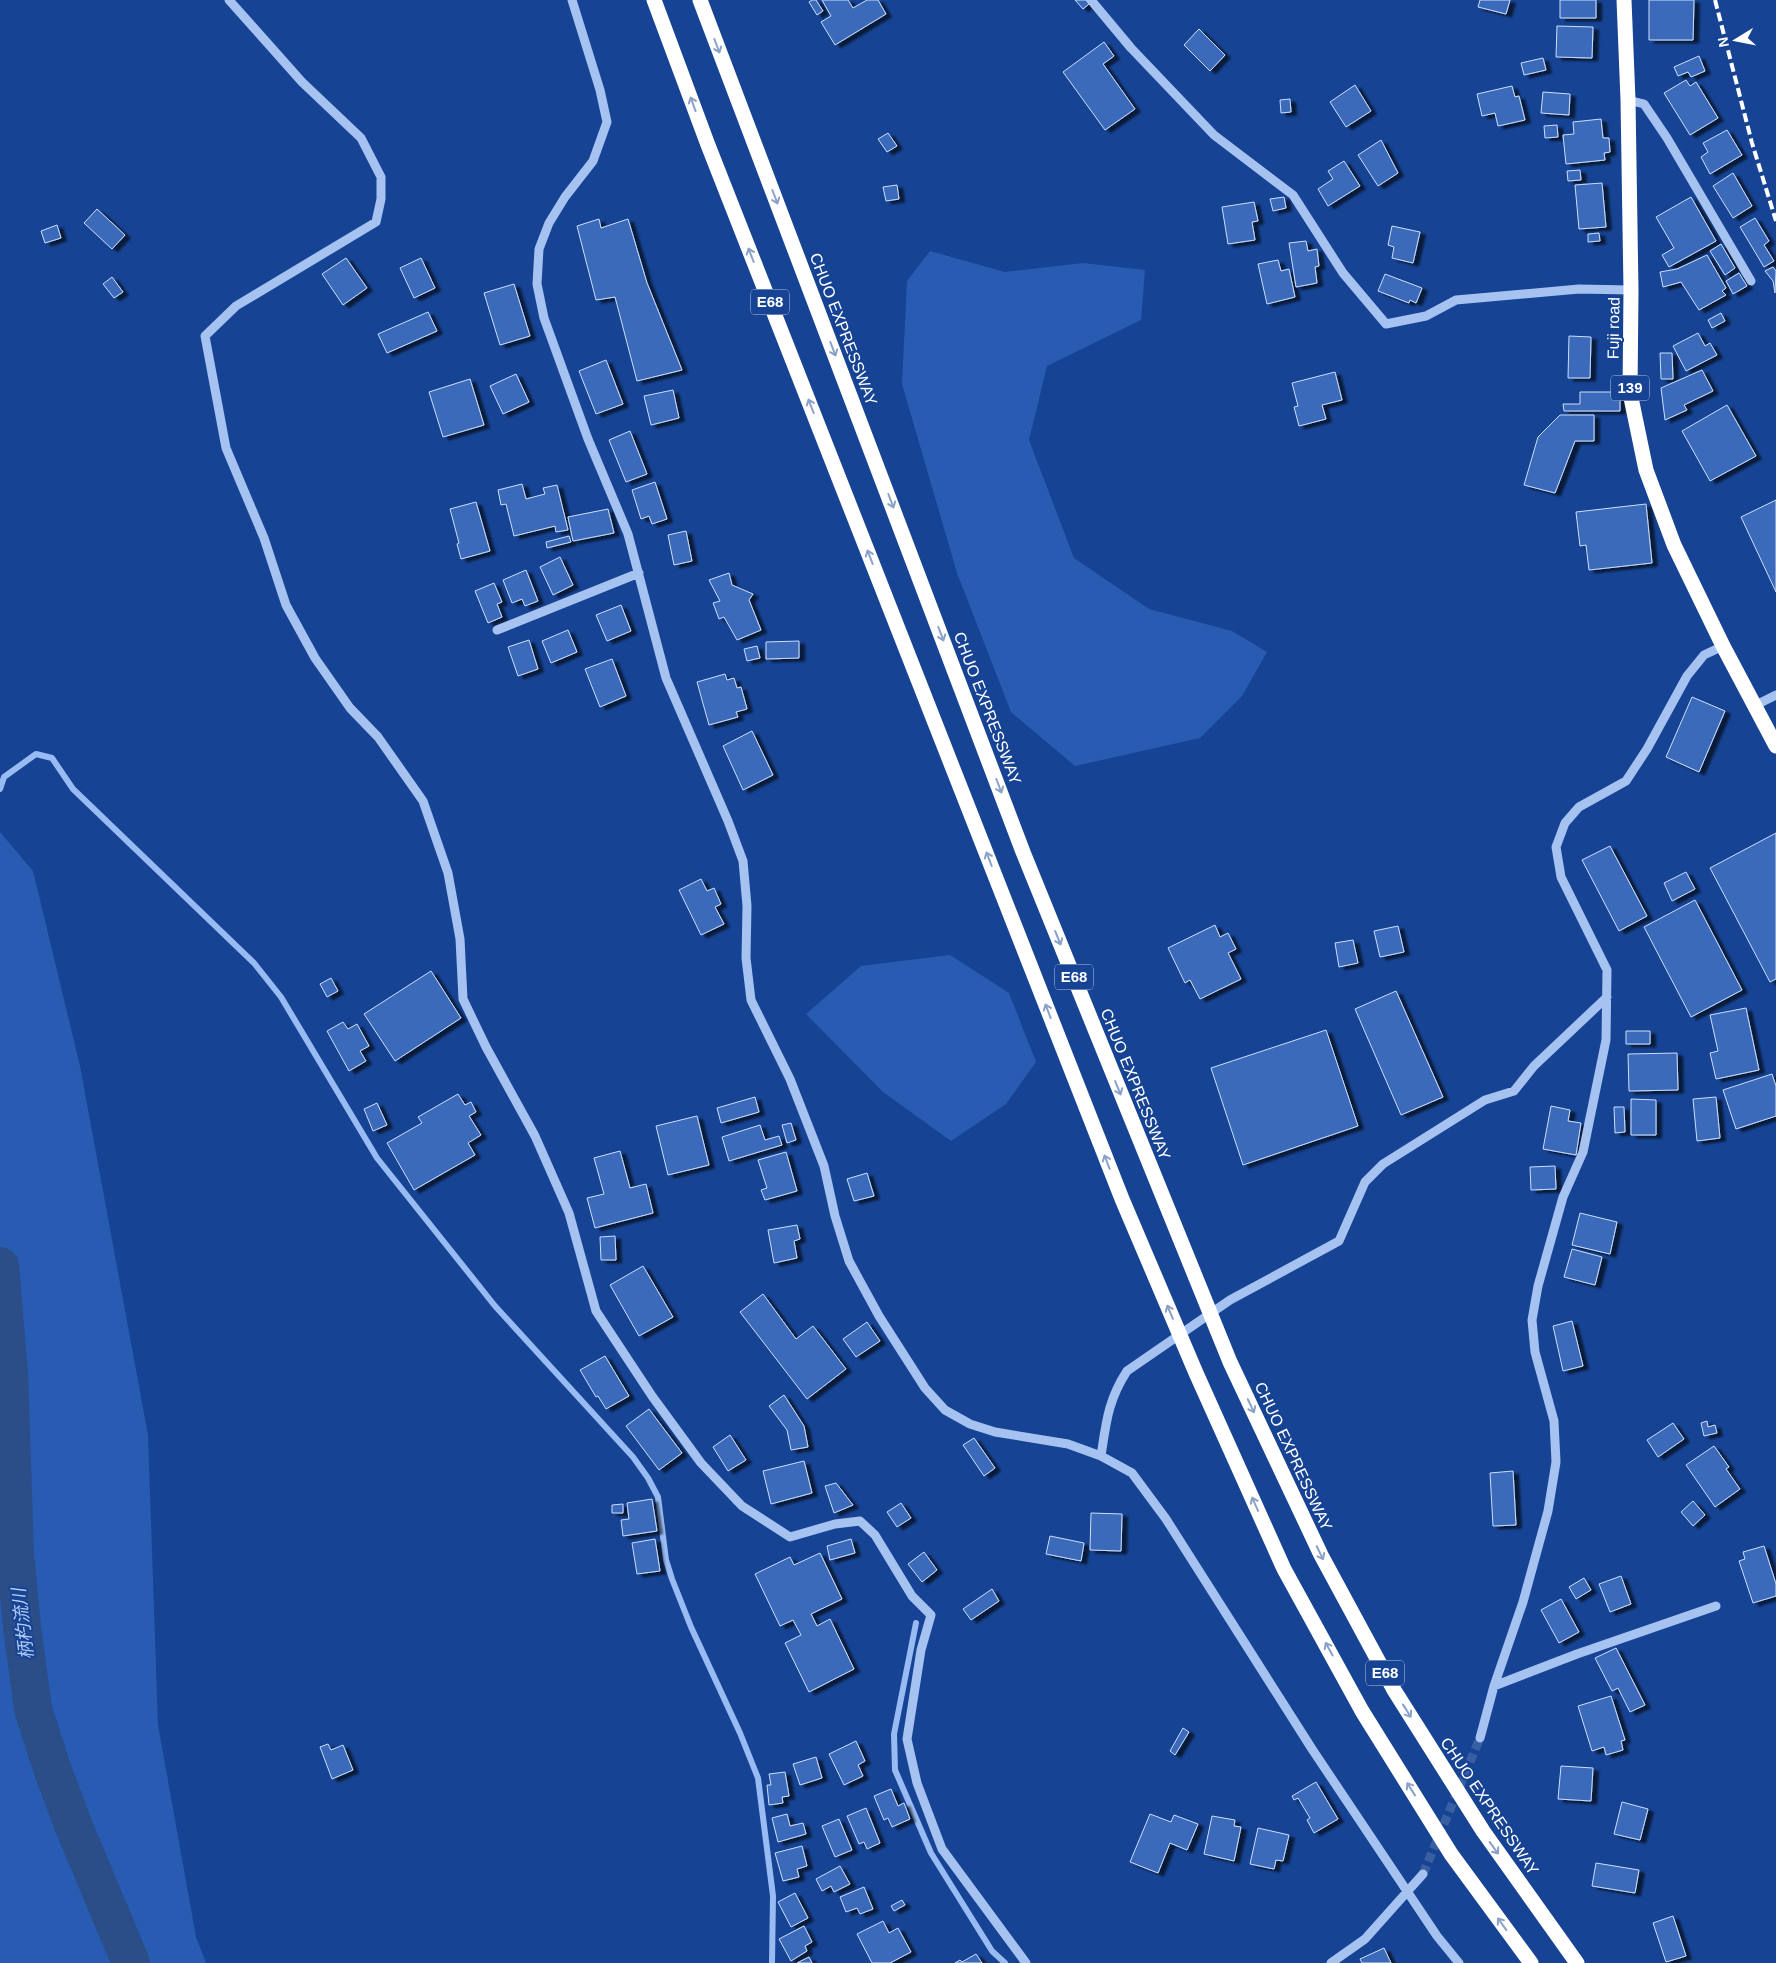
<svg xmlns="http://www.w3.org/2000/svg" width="1776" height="1963" font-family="Arial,'Noto Sans JP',sans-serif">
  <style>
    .green { fill: #285cb2 }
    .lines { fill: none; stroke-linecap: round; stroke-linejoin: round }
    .stream { stroke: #98bbf3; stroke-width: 6 }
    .river { stroke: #2b4d88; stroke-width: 38 }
    .building { fill: #3a6aba; stroke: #ccdefc; filter: url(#shadow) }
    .minor-tunnel { stroke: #395fa3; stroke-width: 9; stroke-dasharray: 9 4.5; stroke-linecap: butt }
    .minor { stroke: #a5c2f1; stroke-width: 9 }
    .highway { stroke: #fff; stroke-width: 15 }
    .rail { stroke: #fff; stroke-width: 4; stroke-dasharray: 9 4; stroke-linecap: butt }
    .oneway { stroke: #8aa1c9 }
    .labels { text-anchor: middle; stroke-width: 4; stroke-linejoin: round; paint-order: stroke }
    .shield { fill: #164393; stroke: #b9c7df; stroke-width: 1 }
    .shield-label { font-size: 15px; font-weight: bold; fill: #fff }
    .street-label { font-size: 16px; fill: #fff; stroke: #164393 }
    .water-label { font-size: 18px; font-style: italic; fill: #b1ccf8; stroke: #164393 }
  </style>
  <defs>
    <filter id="shadow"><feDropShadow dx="5.5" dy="3" stdDeviation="1" flood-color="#0009"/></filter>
  </defs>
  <rect width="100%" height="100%" fill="#164393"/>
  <path class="green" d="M930,251L1005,272L1083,263L1145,270L1141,320L1047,366L1029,440L1074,558L1149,609L1232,631L1267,652L1242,696L1200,738L1075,766L1011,712L957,573L902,384L907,281Z
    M0,832L33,871L80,1066L148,1435L158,1725L196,1937L206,1963H0Z
    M950,955L1009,993L1036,1062L1006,1104L951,1141L883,1092L806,1014L861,966Z"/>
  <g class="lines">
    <path class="stream" d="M0,789L4,777L36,754L52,758L73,789L254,963L281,997L377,1158L495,1306L633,1457L648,1478L658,1497L666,1560L672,1579L691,1627L740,1733L758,1778L773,1896L772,1963
      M916,1623L894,1734L895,1770L931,1853L992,1951L1005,1963"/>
    <path class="river" d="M0,1266L9,1372L15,1554L22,1627L33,1709L53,1771L74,1827L131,1963"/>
  </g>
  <path class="building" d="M812,0H816L823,11L817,15L809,2Z
    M822,0H848L853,8L867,0H878L886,14L835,45L821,22L831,16Z
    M1075,0H1086L1089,4L1083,9Z
    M1480,0H1510L1506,14L1478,7Z
    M1560,0H1596V18H1560Z
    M1649,0H1694L1693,40H1649Z
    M1557,26L1593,27L1592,58L1556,57Z
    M1199,29L1225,55L1210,71L1184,45Z
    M1104,42L1114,56L1103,64L1135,109L1105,130L1063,72Z
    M1699,56L1705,71L1691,77L1688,72L1678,76L1674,67Z
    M1543,58L1546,70L1524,75L1521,63Z
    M1686,80L1690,86L1696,82L1718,118L1690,135L1664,93Z
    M1355,85L1371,111L1346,127L1330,102Z
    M1512,86L1515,97L1519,96L1525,120L1498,126L1495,113L1482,116L1477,94Z
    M1543,92L1570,94L1569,115L1541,113Z
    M1290,99L1291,112L1281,113L1280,100Z
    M1601,119L1603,138H1609L1610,152L1604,153L1605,160L1566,164L1563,135L1574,134L1573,122Z
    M1557,125L1558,137L1545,138L1544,126Z
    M1727,130L1742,155L1710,174L1701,157L1708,152L1703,143Z
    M888,133L897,146L887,152L878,139Z
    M1381,140L1398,173L1378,186L1358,155Z
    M1344,161L1360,186L1328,206L1318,189L1333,179L1328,171Z
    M1580,170L1581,180L1568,181L1567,171Z
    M1733,173L1752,206L1733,218L1713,186Z
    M1602,183L1606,227L1579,229L1575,185Z
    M897,185L899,199L886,201L883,187Z
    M1284,197L1286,208L1273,211L1270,199Z
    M1691,197L1716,241L1669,267L1662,255L1674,248L1656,217Z
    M1254,202L1258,221L1252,222L1255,240L1228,244L1222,207Z
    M97,209L125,235L112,249L84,223Z
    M1755,218L1769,241L1764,245L1774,261L1764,267L1740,227Z
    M599,219L601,228L628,219L647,283L682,370L637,381L615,297L596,300L577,226Z
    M57,225L61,238L45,243L41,231Z
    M1392,226L1420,232L1413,263L1392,258L1394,247L1388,245Z
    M1599,233L1600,241L1588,242V234Z
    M1306,241L1308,251L1317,249L1319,266L1315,267L1317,283L1296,287L1289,243Z
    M1721,244L1735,268L1725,275L1710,251Z
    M1707,255L1726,288L1722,291L1726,295L1699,310L1681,282L1663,287L1660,272L1677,269Z
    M346,258L367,288L343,305L322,274Z
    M421,258L435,288L414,298L400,268Z
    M1278,260L1281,271L1289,269L1295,297L1267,304L1258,264Z
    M1773,267L1776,271L1775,293L1773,281L1765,271Z
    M1739,273L1747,286L1733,294L1726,281Z
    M1385,274L1422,288L1416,303L1410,300L1409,303L1378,291Z
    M112,277L123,292L114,298L103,284Z
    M514,284L530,336L500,345L484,293Z
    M428,312L437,331L387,353L378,334Z
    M1721,313L1725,321L1712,328L1708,320Z
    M1698,333L1705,346L1710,343L1717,355L1686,371L1673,346Z
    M1569,336L1591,337L1590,378H1568Z
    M1660,353H1672L1673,379H1661Z
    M606,360L623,404L596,414L579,371Z
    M1702,370L1713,391L1684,405L1687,410L1665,420L1661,388Z
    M1335,372L1342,400L1322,405L1326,419L1299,426L1294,407L1298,406L1292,383Z
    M516,374L529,402L503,414L490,386Z
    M470,379L484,425L443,437L429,392Z
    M673,390L679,418L651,425L644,396Z
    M1580,392H1620V411H1564L1563,404H1580Z
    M1727,405L1756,456L1710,481L1682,431Z
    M1560,415H1594V441H1575L1555,493L1524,485L1538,437Z
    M630,431L647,474L626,482L609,440Z
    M655,482L667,519L652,524L649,516L641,519L632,490Z
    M522,484L526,499L545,494L543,488L557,485L568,530L556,532L555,526L514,536L506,504L501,505L498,490Z
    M1776,500V592L1741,517Z
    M476,502L490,551L461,559L457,544L459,543L450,509Z
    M1646,504L1652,563L1589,570L1586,545L1580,546L1576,512Z
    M608,509L614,533L573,541L568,517Z
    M686,531L692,561L674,565L668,535Z
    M569,536L571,542L547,548L546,542Z
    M560,557L573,585L553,595L540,567Z
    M526,570L538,601L525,606L522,599L512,603L503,580Z
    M729,573L732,585L753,594L749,600L761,630L737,640L724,617L719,619L713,603L720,601L709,580Z
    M494,583L502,602L497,604L502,617L488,623L475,591Z
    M621,605L631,631L607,641L596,615Z
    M568,630L577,652L551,663L542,641Z
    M529,640L538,669L518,676L508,647Z
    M799,641V658L766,659V642Z
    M757,646L760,658L747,661L744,649Z
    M612,659L626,696L600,707L585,669Z
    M725,674L727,680L734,678L737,688L741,687L747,709L736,712L738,717L709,725L697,682Z
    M1692,697L1725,711L1699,772L1666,757Z
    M752,731L773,775L743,790L723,746Z
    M1776,833V979L1770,982L1710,868Z
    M1610,846L1647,916L1619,931L1582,860Z
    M1686,872L1695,889L1672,901L1664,883Z
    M701,879L707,891L714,888L721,904L715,907L724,924L701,935L679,890Z
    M1695,900L1742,990L1691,1017L1644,927Z
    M1215,925L1220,937L1228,933L1236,949L1228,953L1241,979L1200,999L1190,980L1185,983L1168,948Z
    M1398,926L1404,952L1380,957L1374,931Z
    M1353,940L1358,963L1339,967L1335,943Z
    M431,971L461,1018L395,1061L364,1014Z
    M331,978L338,991L327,997L320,984Z
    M1396,991L1443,1097L1401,1115L1355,1009Z
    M1746,1008L1759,1070L1716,1079L1710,1053L1718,1051L1710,1015Z
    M343,1022L348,1029L357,1024L369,1046L360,1051L366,1061L349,1071L327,1031Z
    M1326,1030L1358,1126L1243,1165L1211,1068Z
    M1626,1031H1650V1044H1626Z
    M1677,1053L1678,1090L1629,1091L1628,1054Z
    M1772,1074L1776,1086V1116L1736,1129L1723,1090Z
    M458,1094L465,1105L471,1102L476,1112L469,1116L481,1135L468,1143L475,1155L414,1190L387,1143L422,1123L418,1117Z
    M755,1097L759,1112L721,1123L717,1108Z
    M1716,1097L1720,1138L1697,1141L1693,1099Z
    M1631,1099L1656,1100V1135H1631Z
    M377,1103L387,1125L373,1131L364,1109Z
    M1551,1106L1570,1110L1568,1121L1581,1123L1576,1155L1543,1149Z
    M1614,1107H1624L1625,1132L1615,1133Z
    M697,1116L709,1165L668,1175L656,1126Z
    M791,1123L796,1140L787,1143L782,1125Z
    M760,1125L765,1140L779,1136L782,1145L729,1161L722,1137Z
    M620,1151L630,1188L646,1184L653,1213L595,1228L587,1198L604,1194L594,1158Z
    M786,1152L797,1191L765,1200L761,1190L767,1188L758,1160Z
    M1555,1166L1556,1189L1531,1190L1530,1167Z
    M867,1173L874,1196L854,1201L847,1179Z
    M1580,1213L1617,1222L1610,1254L1572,1245Z
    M797,1225L800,1239L794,1241L797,1258L774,1263L768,1230Z
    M615,1236L616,1260H601L600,1237Z
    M1572,1249L1602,1257L1595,1285L1564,1277Z
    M643,1266L673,1317L639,1336L610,1285Z
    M763,1294L796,1339L813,1326L846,1369L807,1399L740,1312Z
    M1572,1321L1583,1366L1563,1371L1553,1326Z
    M867,1322L880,1341L856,1357L843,1339Z
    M605,1356L629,1396L606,1409L598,1396L596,1397L580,1370Z
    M784,1395L804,1426L808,1447L791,1450L787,1430L769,1406Z
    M649,1409L682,1453L659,1470L626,1426Z
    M1707,1421L1708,1427L1715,1425L1717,1433L1704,1436L1701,1423Z
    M1673,1423L1684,1439L1658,1457L1647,1440Z
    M730,1435L746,1460L728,1471L713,1447Z
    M974,1438L995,1468L984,1476L963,1445Z
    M1714,1446L1729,1467L1726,1469L1740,1489L1715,1507L1686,1465Z
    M804,1461L812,1493L771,1504L763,1471Z
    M1513,1471L1516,1525L1493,1526L1490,1473Z
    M836,1483L853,1505L834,1513L825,1486Z
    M652,1499L657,1531L623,1536L621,1520L629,1519L627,1503Z
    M1693,1501L1705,1515L1693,1526L1681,1512Z
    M901,1503L911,1518L897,1527L887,1512Z
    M623,1504V1513H612V1505Z
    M1091,1513L1122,1514L1121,1551L1090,1550Z
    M1050,1536L1084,1543L1081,1561L1046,1554Z
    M655,1539L660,1571L637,1574L632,1543Z
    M851,1539L855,1553L830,1560L827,1546Z
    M1764,1546L1776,1584V1596L1753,1603L1739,1561L1745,1559L1743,1552Z
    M924,1552L937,1570L922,1582L908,1564Z
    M820,1553L842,1599L811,1614L817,1626L830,1619L854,1669L809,1692L785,1643L801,1635L793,1620L780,1626L755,1574L790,1557L794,1565Z
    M1621,1576L1631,1604L1610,1612L1599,1584Z
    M1584,1578L1591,1590L1576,1599L1569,1587Z
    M992,1589L999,1601L971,1620L963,1609Z
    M1561,1599L1579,1632L1559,1643L1541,1610Z
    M1616,1648L1645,1705L1630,1712L1618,1688L1612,1691L1595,1658Z
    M1611,1696L1625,1740L1621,1741L1623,1750L1606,1755L1604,1747L1592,1751L1578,1706Z
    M1183,1728L1189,1732L1175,1755L1170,1751Z
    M856,1741L865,1761L858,1765L863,1776L844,1785L829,1754Z
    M328,1744L331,1750L343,1745L353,1770L332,1779L320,1747Z
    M816,1757L822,1778L800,1785L793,1764Z
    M1561,1766L1593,1768L1591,1801L1558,1799Z
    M785,1772L789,1796L782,1797L783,1803L769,1805L767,1785H771L769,1774Z
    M1316,1782L1338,1819L1314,1833L1307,1820L1310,1818L1298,1798L1294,1800L1292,1796Z
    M891,1789L898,1806L904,1803L910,1819L892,1827L888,1818L884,1820L874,1796Z
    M1622,1802L1648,1809L1640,1840L1614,1834Z
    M866,1808L880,1843L867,1849L864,1842L859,1844L847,1816Z
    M787,1814L790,1826L803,1823L806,1834L778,1842L772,1818Z
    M1150,1814L1171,1822L1174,1815L1198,1824L1187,1850L1170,1843L1158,1873L1130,1862Z
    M1212,1816L1235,1820L1234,1826L1241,1827L1234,1861L1204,1854Z
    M839,1819L852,1850L835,1857L822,1826Z
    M1258,1828L1289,1835L1283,1861L1276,1860L1274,1869L1250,1864Z
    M802,1846L807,1866L797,1869L799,1877L783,1881L775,1853Z
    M1596,1863L1639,1870L1635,1893L1592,1886Z
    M840,1866L850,1884L834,1892L831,1886L822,1891L816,1879Z
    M864,1887L873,1909L860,1914L857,1908L846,1912L840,1897Z
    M795,1893L808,1918L791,1927L778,1902Z
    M902,1900L905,1905L894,1911L891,1906Z
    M1673,1916L1686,1956L1666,1962L1653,1923Z
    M883,1921L889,1933L898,1928L911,1952L890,1963H872L857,1934Z
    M804,1926L812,1942L805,1946L807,1951L791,1961L779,1939Z
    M1384,1948L1391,1963H1362L1360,1959Z
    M976,1954L982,1963H955L960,1960L962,1962Z
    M809,1957L812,1963H797Z"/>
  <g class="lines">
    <path class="minor-tunnel" d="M1423,1874L1480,1738"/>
    <path class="minor" d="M229,0L302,82L361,138L381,177V199L376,222L236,306L205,336L226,448L264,538L286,605L315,658L350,708L378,737L423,801L448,873L460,939L463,999L486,1047L535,1136L569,1213L596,1311L652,1396L701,1463L742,1506L790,1537L835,1524L860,1521L875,1535L912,1596L931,1615L921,1650L907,1739L917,1783L942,1849L1026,1963
      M572,0L600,90L607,122L593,161L565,197L549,223L539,249L537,284L544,318L588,439L628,534L666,678L728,821L743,861L747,906L746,958L751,1000L790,1079L824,1166L835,1216L849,1261L879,1316L925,1388L945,1410L970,1424L995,1432L1068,1444L1101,1456L1132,1473L1166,1519L1312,1749L1437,1936L1459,1963
      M1091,0L1131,48L1214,135L1293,195L1343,273L1386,324L1426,316L1456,300L1579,289L1631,290
      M1628,100L1644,104L1667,138L1751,281
      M497,630L639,573
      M1756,705L1776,695
      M1101,1456C1106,1423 1108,1400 1127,1371L1230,1300L1339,1241L1365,1182L1383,1164L1485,1100L1514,1091L1534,1066L1607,997
      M1494,1686L1577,1654L1716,1606
      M1480,1738L1494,1686L1523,1602L1548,1511L1556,1462L1554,1421L1535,1352L1532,1320L1538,1286L1563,1197L1583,1152L1606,1040L1607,970L1561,877L1556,847L1565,823L1579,807L1626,781L1647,749L1687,676L1704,655L1723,646
      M1331,1963L1365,1939L1423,1874"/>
    <path class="highway" d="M654,0L708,145L1122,1199L1196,1373L1284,1569L1362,1711L1451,1854L1531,1963
      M700,0L1023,852L1230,1362L1321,1555L1394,1690L1483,1831L1577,1963
      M1624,0L1628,100L1631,290L1630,393L1646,470L1674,545L1723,646L1776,746"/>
    <path class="rail" d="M1715,0L1752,143L1776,221"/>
  </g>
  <defs><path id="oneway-shaft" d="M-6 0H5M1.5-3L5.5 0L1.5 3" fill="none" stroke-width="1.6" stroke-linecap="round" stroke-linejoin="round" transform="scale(1.25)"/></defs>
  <g class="oneway">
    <use href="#oneway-shaft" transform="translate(717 46) rotate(69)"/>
    <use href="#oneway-shaft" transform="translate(693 104) rotate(-110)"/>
    <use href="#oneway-shaft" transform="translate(775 197) rotate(69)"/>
    <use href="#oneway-shaft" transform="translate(751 255) rotate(-111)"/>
    <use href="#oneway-shaft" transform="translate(833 349) rotate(69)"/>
    <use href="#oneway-shaft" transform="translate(811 406) rotate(-111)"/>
    <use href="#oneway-shaft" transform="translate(891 501) rotate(69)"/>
    <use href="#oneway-shaft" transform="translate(870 557) rotate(-111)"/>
    <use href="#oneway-shaft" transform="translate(941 634) rotate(69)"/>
    <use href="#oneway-shaft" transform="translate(999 786) rotate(69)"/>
    <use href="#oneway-shaft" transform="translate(989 859) rotate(-111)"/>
    <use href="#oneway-shaft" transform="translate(1058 938) rotate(68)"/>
    <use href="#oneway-shaft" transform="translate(1048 1011) rotate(-111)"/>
    <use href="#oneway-shaft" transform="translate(1118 1088) rotate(68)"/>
    <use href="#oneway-shaft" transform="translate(1107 1162) rotate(-111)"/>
    <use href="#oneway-shaft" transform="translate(1170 1312) rotate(-113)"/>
    <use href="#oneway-shaft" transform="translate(1251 1406) rotate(65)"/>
    <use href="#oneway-shaft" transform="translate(1255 1504) rotate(-114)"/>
    <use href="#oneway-shaft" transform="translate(1320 1553) rotate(64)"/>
    <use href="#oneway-shaft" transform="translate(1329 1649) rotate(-119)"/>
    <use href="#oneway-shaft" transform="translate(1407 1711) rotate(58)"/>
    <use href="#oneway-shaft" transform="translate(1411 1789) rotate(-122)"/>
    <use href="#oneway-shaft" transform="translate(1494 1848) rotate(54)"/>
    <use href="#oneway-shaft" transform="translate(1502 1924) rotate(-126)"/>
  </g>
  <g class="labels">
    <g class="shield">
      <rect x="751" y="289.5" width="38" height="25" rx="4"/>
      <rect x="1611" y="375.5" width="38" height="25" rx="4"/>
      <rect x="1055" y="964.5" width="38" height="25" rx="4"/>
      <rect x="1366" y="1660.5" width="38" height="25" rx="4"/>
    </g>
    <g class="shield-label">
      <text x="770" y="307">E68</text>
      <text x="1630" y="393">139</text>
      <text x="1074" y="982">E68</text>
      <text x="1385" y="1678">E68</text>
    </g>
    <g class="street-label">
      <text transform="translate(1613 328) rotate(-89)" y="6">Fuji road</text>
      <text transform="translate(844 329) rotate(69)" y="6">CHUO EXPRESSWAY</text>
      <text transform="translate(988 708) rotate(69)" y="6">CHUO EXPRESSWAY</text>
      <text transform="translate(1136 1084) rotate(68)" y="6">CHUO EXPRESSWAY</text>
      <text transform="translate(1294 1456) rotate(65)" y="6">CHUO EXPRESSWAY</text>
      <text transform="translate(1490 1806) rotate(56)" y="6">CHUO EXPRESSWAY</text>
    </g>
    <g class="water-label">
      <text transform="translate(23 1624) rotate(-97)" y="6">柄杓流川</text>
    </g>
  </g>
  <g transform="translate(1736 40) rotate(260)" stroke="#164393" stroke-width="4" paint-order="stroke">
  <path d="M0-4L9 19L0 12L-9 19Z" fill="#ffffff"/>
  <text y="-8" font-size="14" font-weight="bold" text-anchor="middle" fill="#ffffff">N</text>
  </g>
</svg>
